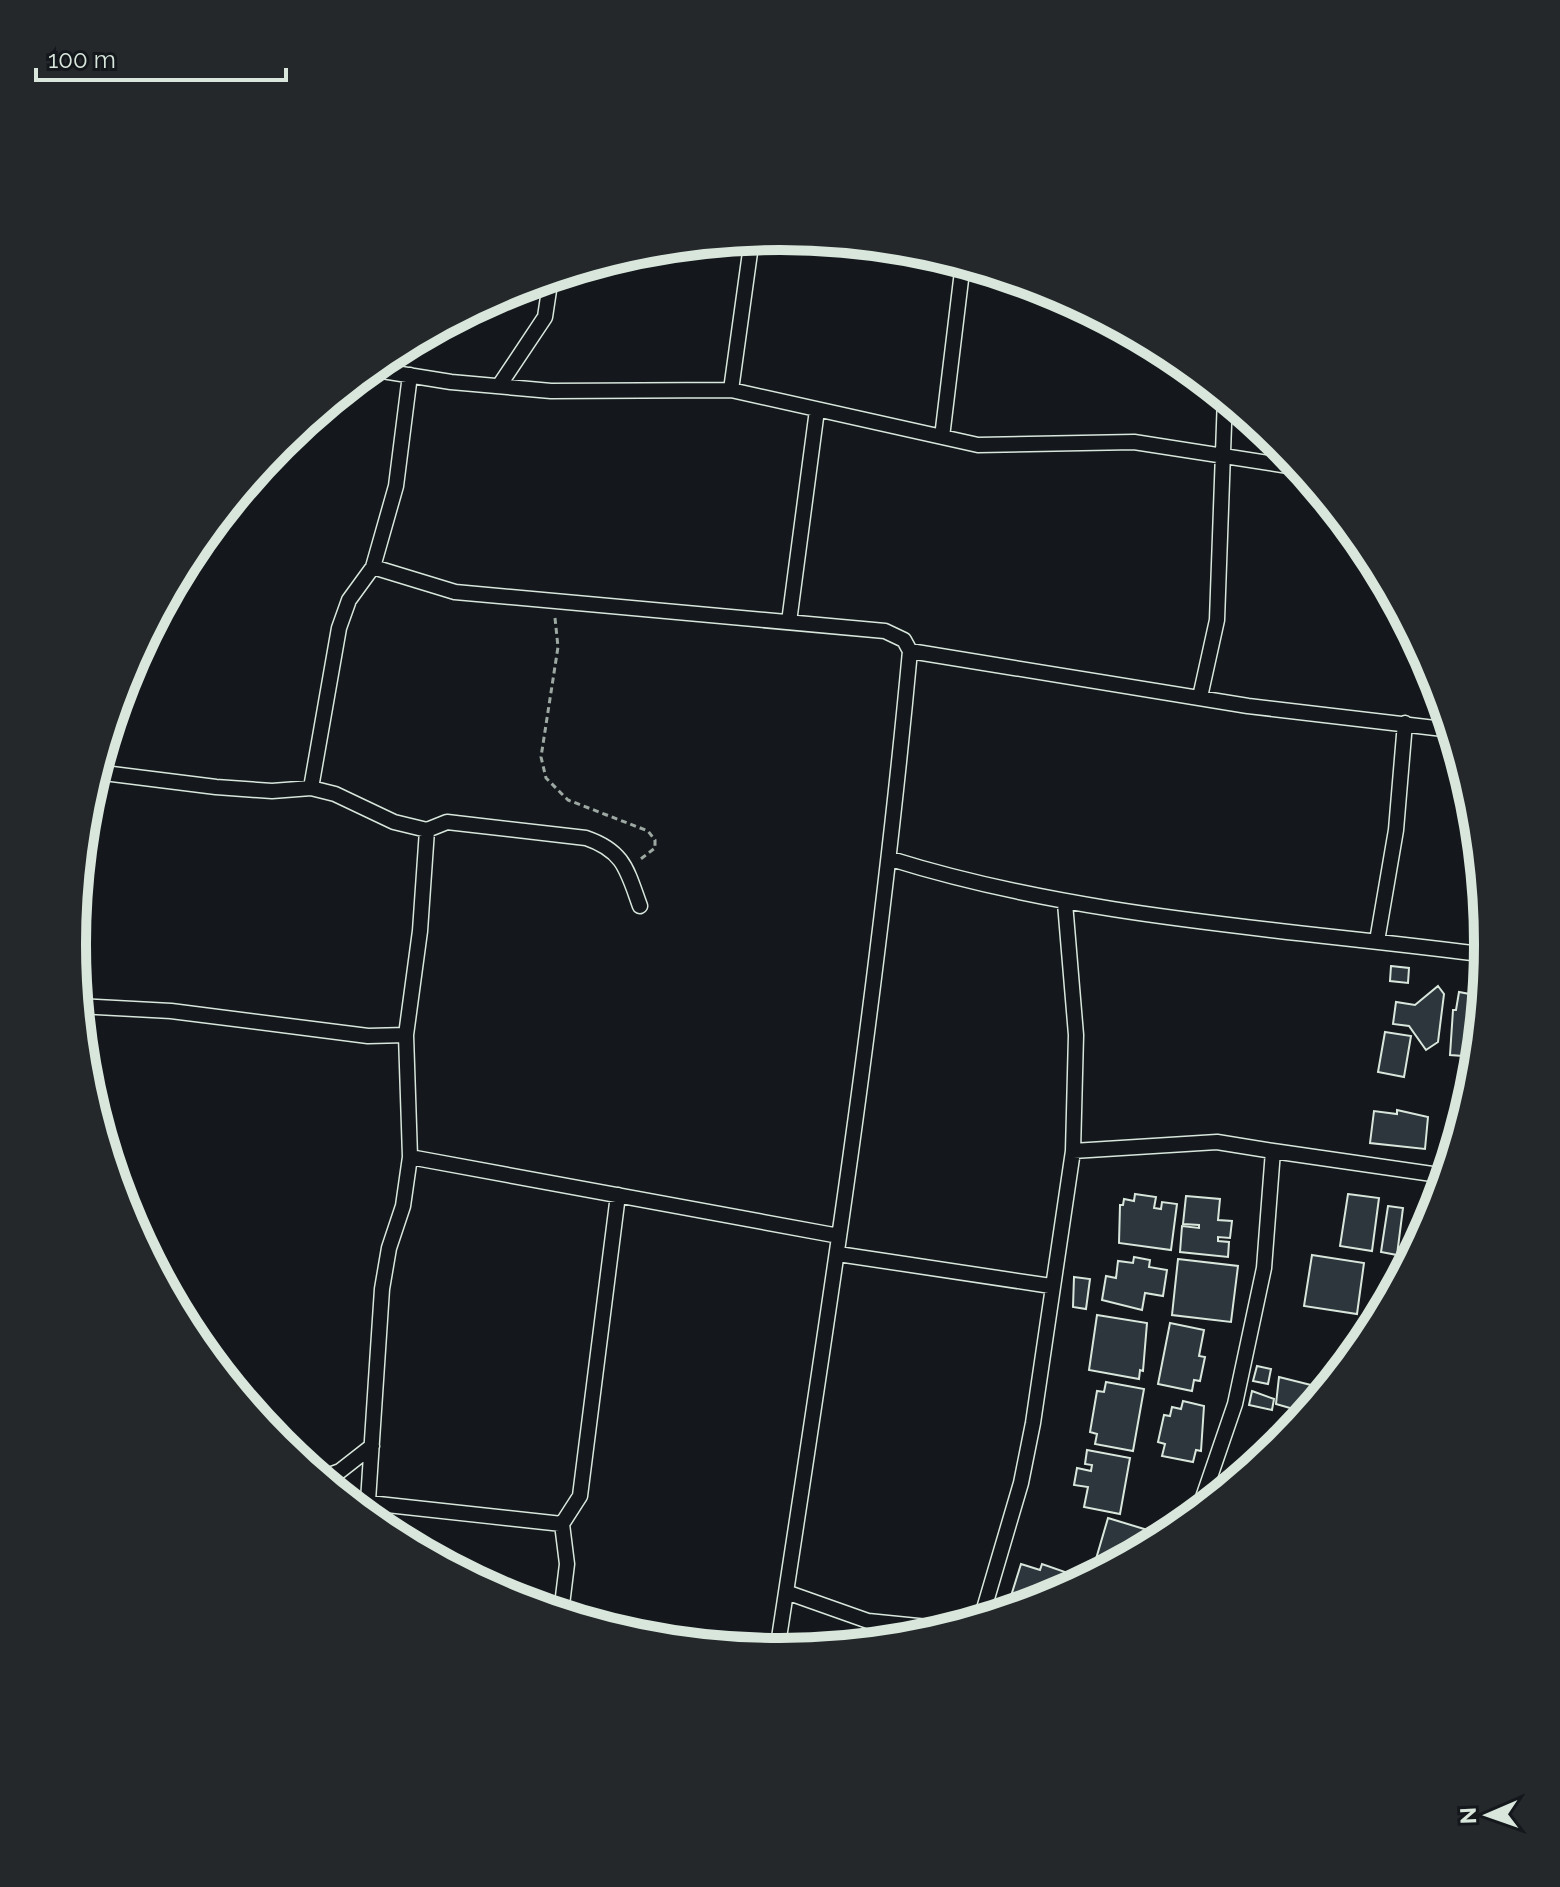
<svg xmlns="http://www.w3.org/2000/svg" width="1560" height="1887" font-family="Raleway,sans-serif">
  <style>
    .building { fill: #2c363c; stroke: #d8e6dc; stroke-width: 2 }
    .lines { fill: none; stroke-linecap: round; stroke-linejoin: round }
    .minor-casing { stroke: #d8e6dc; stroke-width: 17 }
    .path { stroke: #9da8a2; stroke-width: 3; stroke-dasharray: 6 4; stroke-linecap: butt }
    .minor { stroke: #14181c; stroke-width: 14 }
    .rim { fill: none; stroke: #d8e6dc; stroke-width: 10 }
  </style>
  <rect width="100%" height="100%" fill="#14181c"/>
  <path class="building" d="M1391,966L1409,968L1408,983L1390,981Z
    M1438,986L1444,994L1438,1042L1426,1050L1409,1026L1393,1024L1396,1002L1415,1005Z
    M1476,991L1483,992L1481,1018L1473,1017L1472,1026L1478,1027L1477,1057L1450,1055L1453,1010H1456L1459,992L1475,995Z
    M1385,1032L1411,1036L1404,1077L1378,1072Z
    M1397,1110L1428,1117L1425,1149L1370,1143L1374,1111L1397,1114Z
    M1135,1194L1156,1197L1154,1208L1161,1209L1162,1202L1177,1204L1171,1250L1119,1243L1120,1205H1123L1124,1199L1134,1201Z
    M1348,1194L1379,1198L1372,1251L1340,1246Z
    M1186,1196L1220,1199L1218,1220L1232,1221L1230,1238L1218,1237V1241L1229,1242L1228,1257L1180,1252L1182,1226L1199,1228V1225L1183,1224Z
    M1388,1206L1403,1208L1397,1255L1381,1252Z
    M1312,1255L1364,1263L1357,1314L1304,1306Z
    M1134,1257L1150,1260L1149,1267L1167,1270L1163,1296L1145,1293L1142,1310L1102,1300L1106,1276L1116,1278L1118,1261L1133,1263Z
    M1178,1259L1238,1266L1231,1322L1172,1315Z
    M1074,1277L1090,1279L1086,1309L1073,1307Z
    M1097,1315L1147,1323L1143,1371L1140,1370L1139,1379L1089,1370Z
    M1170,1323L1204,1330L1199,1356L1205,1357L1200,1381L1194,1380L1192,1391L1158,1384Z
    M1257,1366L1271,1369L1268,1384L1253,1381Z
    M1279,1377L1311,1385L1304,1412L1276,1404Z
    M1106,1382L1144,1389L1133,1451L1095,1444L1097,1434L1090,1432L1097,1391L1104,1392Z
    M1252,1391L1274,1399L1272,1410L1249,1405Z
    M1183,1401L1204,1406L1201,1451L1196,1450L1193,1462L1162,1456L1165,1444L1158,1442L1164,1415L1170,1416L1172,1407L1181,1409Z
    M1273,1434L1285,1439L1264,1458Z
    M1087,1450L1130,1458L1120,1514L1084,1507L1088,1487L1074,1485L1077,1468L1091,1471L1092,1465L1085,1464Z
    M1108,1518L1154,1532L1151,1544L1091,1576Z
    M1021,1564L1040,1570L1042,1564L1068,1573L1066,1579L1071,1581L1069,1588L1028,1604L1019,1601L1011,1596Z"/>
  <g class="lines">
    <defs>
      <path id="minor" d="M370,369L451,382L551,391L731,390L978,445L1134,442L1301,468
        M499,386L545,317L551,277
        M731,390L752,238
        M942,437L963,263
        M373,567L455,592L885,631L904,640L910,651C879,986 828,1319 777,1651
        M789,622L817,410
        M910,651L1248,706L1452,730
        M1200,697L1217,620L1225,397
        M96,772L216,787L272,791L311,788L335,794L394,822L427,830L447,822L586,838C624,851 627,870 640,906
        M311,788L339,628L349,600L373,567L396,486L410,375
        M891,859C1083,919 1288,929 1487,955
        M1377,941L1396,830L1405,723
        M78,1006L171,1011L368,1036L406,1035
        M1073,1151L1217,1142L1273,1151L1264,1268L1235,1404L1198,1512
        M1273,1151L1446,1176
        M410,1157L839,1236
        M838,1254L1051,1286
        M321,1478L340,1471L372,1446
        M369,1503L562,1524
        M367,1516L382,1289L389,1248L403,1206L410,1157L406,1035L420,931L427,830
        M786,1592L868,1621L948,1629
        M561,1613L567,1564L562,1524L580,1496L618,1195
        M981,1619L1021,1483L1033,1423L1073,1151L1076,1035L1065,903"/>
    </defs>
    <use href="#minor" class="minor-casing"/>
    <path class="path" d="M555,618L558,647L541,757L546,778L568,800L648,831L655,840V848L638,861"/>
    <use href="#minor" class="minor"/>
  </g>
  <path d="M0 0H1560V1887H0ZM86 944a694 694 0 1 1 1388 0a694 694 0 1 1-1388 0Z" fill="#24282b" fill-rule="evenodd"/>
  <path class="rim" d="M86 944a694 694 0 1 1 1388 0a694 694 0 1 1-1388 0Z"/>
  <g transform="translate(1488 1815) rotate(268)" stroke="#14181c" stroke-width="6" paint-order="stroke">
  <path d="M0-6L14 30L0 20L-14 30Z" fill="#d8e6dc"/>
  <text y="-12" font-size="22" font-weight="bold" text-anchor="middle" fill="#d8e6dc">N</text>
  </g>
  <path d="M36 68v12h250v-12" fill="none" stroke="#d8e6dc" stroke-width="4"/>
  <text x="48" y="68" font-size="24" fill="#d8e6dc" stroke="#14181c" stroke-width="6" paint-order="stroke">100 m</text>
</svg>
